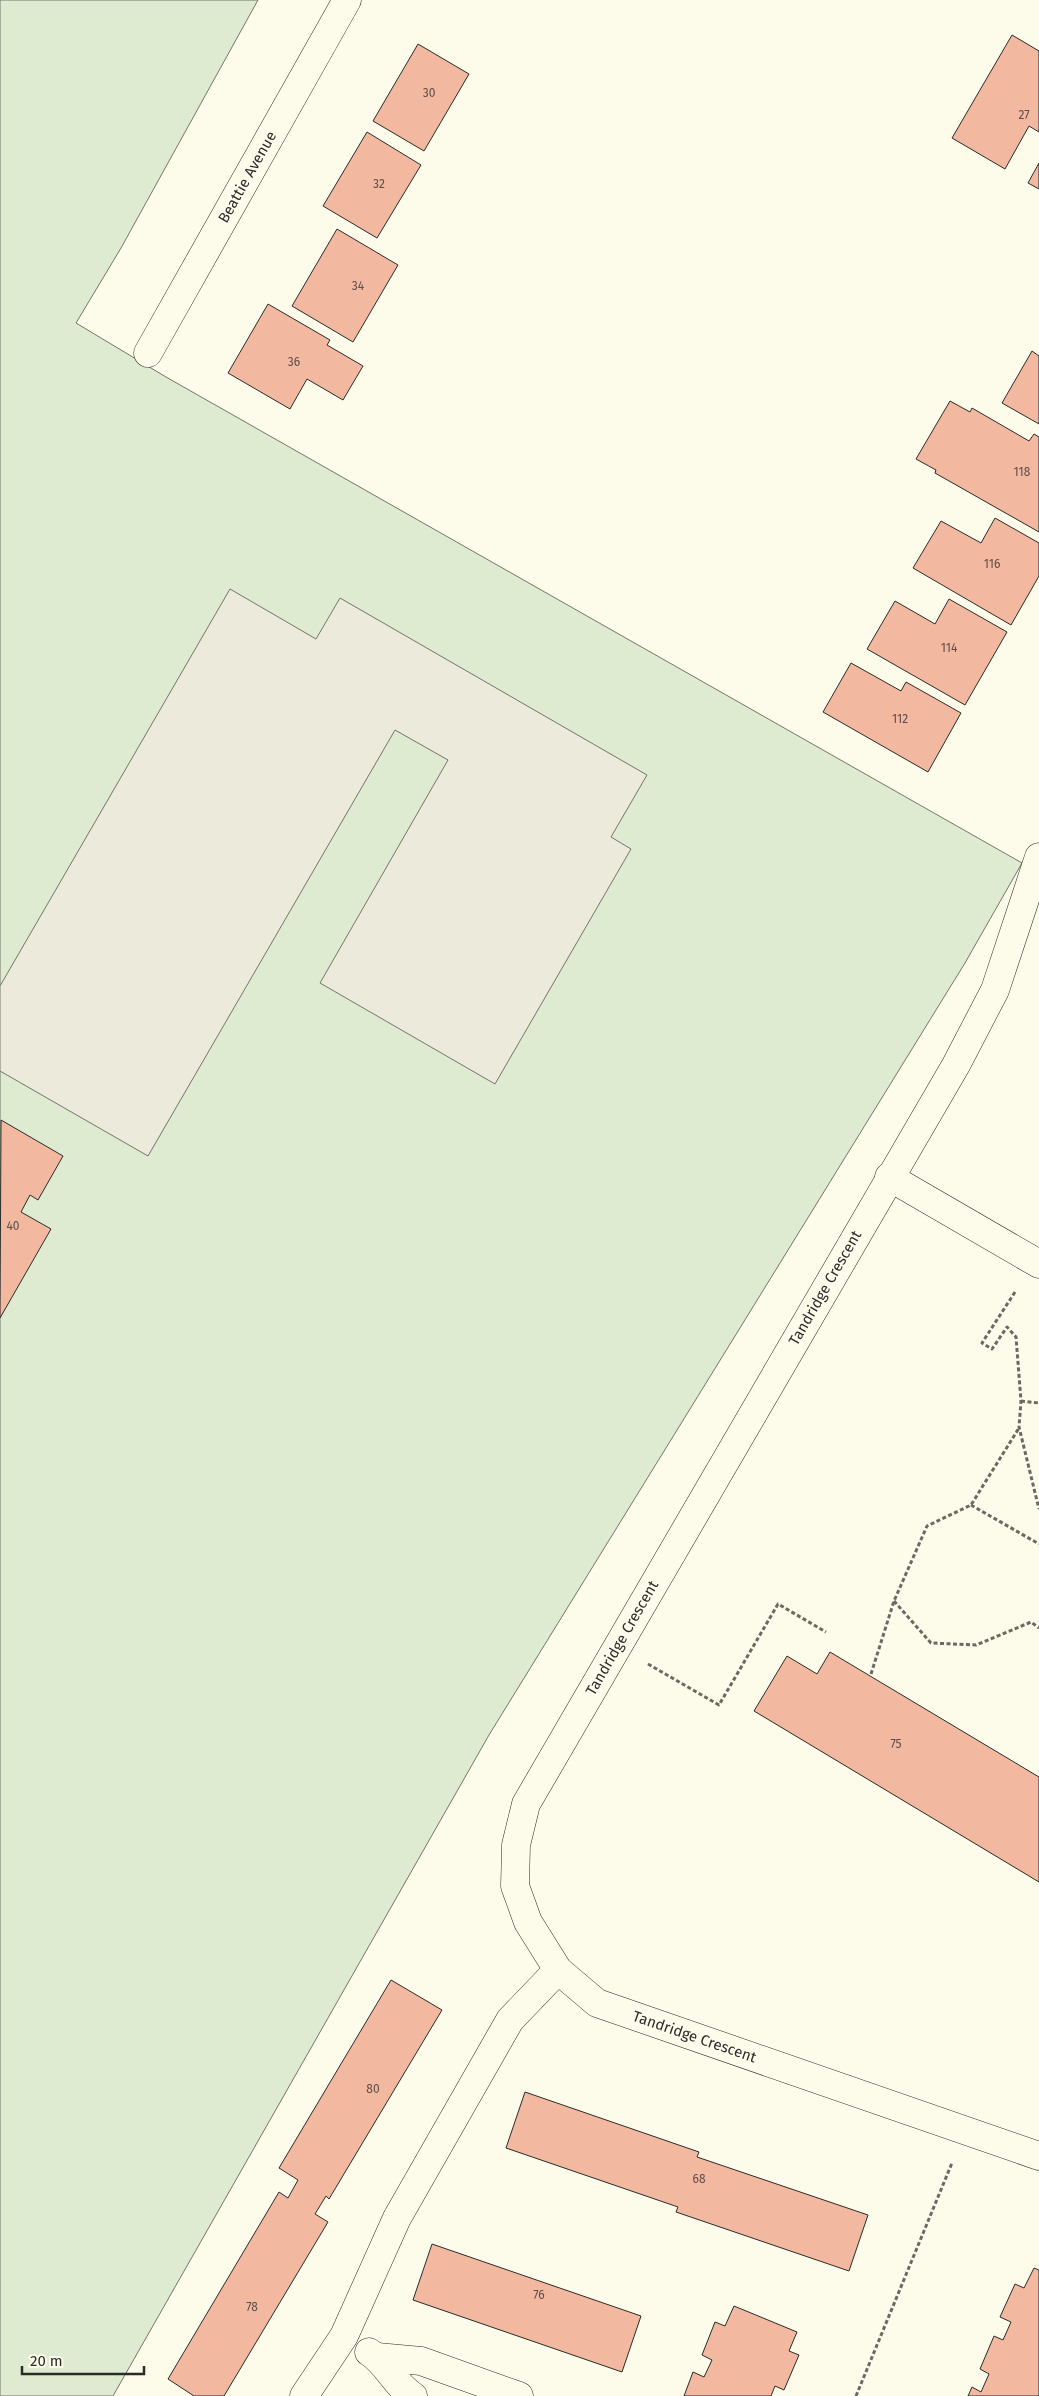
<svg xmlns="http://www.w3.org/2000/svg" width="1039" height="2396" font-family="'Fira Sans',sans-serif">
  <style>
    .green { fill: #deebd1; stroke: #74746e }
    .parking { fill: #eceadb; stroke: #74746e }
    .building { fill: #f2b8a0; stroke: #2b2b2b }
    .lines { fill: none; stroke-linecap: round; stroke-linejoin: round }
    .minor-casing { stroke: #2b2b2b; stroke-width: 29 }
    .path { stroke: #6a6964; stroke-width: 3; stroke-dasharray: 4 2.5; stroke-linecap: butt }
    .minor { stroke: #fdfbea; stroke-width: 28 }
    .labels { text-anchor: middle; stroke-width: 4; stroke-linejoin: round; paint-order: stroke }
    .number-label { font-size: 12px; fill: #5d4e48 }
    .street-label { font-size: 15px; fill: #2b2b2b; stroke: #fdfbea }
  </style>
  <rect width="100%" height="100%" fill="#fdfbea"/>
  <path class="green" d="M0,0H258L121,248L76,323L166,377L1022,863L965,963L489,1735L113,2396H0Z"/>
  <path class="parking" d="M230,589L316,639L340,598L647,775L611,837L631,849L495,1084L320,983L448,760L395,730L148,1156L0,1071V986Z"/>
  <path class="building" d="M1012,35L1039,51V132L1029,126L1005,169L952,138Z
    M418,44L469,74L424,151L373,121Z
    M367,132L421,165L377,238L323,206Z
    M1039,163V189L1028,183Z
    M337,229L398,265L353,342L292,306Z
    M268,304L330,340L327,345L363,366L343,400L307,379L290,409L228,373Z
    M1032,351L1039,356V424L1002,403Z
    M950,401L970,412L972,408L1029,441L1034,434L1039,437V532L935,473L936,470L916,459Z
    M995,518L1039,543V576L1011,625L913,568L941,521L981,543Z
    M949,599L1007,632L965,705L867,649L895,601L935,624Z
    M851,663L901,691L906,682L961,713L928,772L823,712Z
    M1,1120L63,1156L38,1200L30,1195L21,1212L51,1229L0,1318Z
    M830,1652L1039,1777V1882L754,1711L787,1656L817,1674Z
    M391,1980L442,2010L329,2199L326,2196L315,2214L328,2222L224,2396H194L168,2379L279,2192L288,2198L298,2180L279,2168Z
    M525,2092L699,2152L697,2157L868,2215L849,2271L676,2212L678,2207L506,2148Z
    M432,2244L641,2316L622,2372L413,2300Z
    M1034,2268L1039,2270V2396H968L972,2387L981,2392L989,2374L980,2369L994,2336L1003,2340L1011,2322L1000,2317L1015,2284L1024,2288Z
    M734,2306L797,2332L789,2351L799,2355L784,2390L775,2386L771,2396H684L693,2372L704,2377L712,2360L702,2355L715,2322L725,2326Z"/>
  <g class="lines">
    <defs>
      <g id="minor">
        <path id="s1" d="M148,353L347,0"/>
        <path id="s2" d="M1039,857L995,990L956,1065L526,1804L516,1845L515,1886L528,1922L558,1970L597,2003L1039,2156"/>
        <path d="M889,1177L1039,1264"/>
        <path d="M369,2352C387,2363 395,2385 413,2396"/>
        <path d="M377,2357L421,2361L519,2396"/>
        <path d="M304,2396L344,2336L397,2218L510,2020L558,1970"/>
      </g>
    </defs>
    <use href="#minor" class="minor-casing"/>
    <path class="path" d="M1015,1292L982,1343L992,1349L1007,1327L1016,1337L1021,1401L1019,1427L1039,1509
      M1021,1401L1039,1403
      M971,1505L1039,1544
      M894,1601L931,1643L976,1645L1031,1622L1039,1628
      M648,1664L719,1705L778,1604L826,1632
      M871,1674L894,1601L927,1526L971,1505L1019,1428
      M856,2396L952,2163"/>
    <use href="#minor" class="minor"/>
  </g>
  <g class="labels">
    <g class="number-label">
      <text x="429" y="97">30</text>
      <text x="1024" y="119">27</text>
      <text x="379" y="188">32</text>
      <text x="358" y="290">34</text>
      <text x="294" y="366">36</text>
      <text x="1022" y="476">118</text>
      <text x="992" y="568">116</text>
      <text x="949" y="652">114</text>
      <text x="900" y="723">112</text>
      <text x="13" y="1230">40</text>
      <text x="896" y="1748">75</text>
      <text x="373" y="2093">80</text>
      <text x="699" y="2183">68</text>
      <text x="539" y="2299">76</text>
      <text x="252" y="2311">78</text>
    </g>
    <g class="street-label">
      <text dy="5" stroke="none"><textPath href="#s1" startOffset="202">Beattie Avenue</textPath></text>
      <text transform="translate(825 1288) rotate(-60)" y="5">Tandridge Crescent</text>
      <text transform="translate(622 1638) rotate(-60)" y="5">Tandridge Crescent</text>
      <text dy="5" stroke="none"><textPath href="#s2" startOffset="1412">Tandridge Crescent</textPath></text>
    </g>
  </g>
  <path d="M22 2366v8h122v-8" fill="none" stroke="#2b2b2b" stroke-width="2.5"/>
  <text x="30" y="2366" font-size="15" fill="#2b2b2b" stroke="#fdfbea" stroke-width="4" paint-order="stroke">20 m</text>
</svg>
